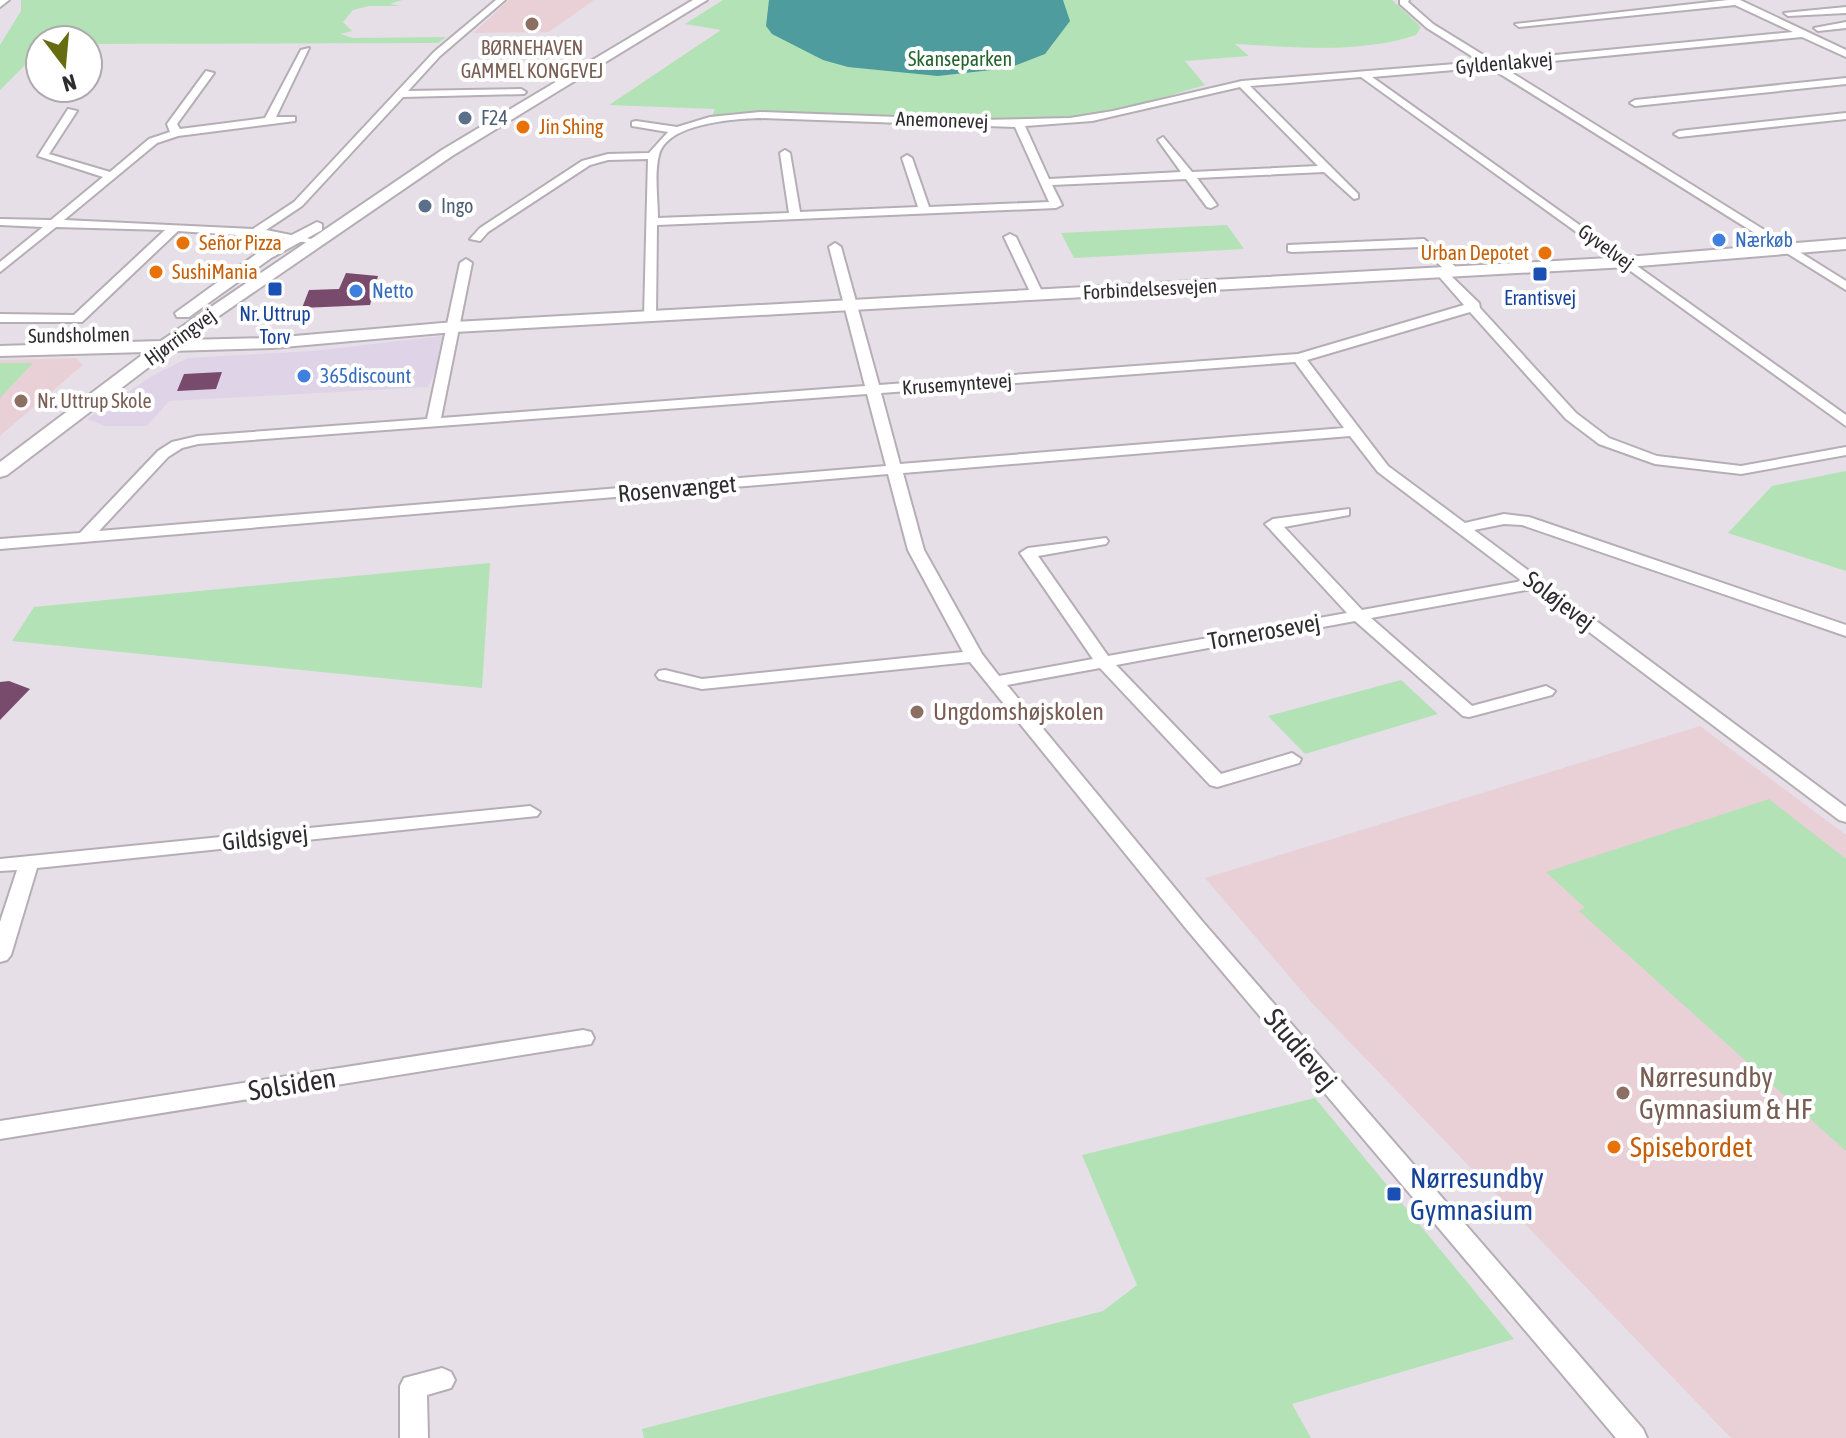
<svg xmlns="http://www.w3.org/2000/svg" width="1846" height="1438" font-family="'Asap Condensed',sans-serif">
  <style>
    .commercial { fill: #ded3e7 }
    .education { fill: #e9d0d7 }
    .green { fill: #b3e2b6 }
    .water { fill: #4e9c9d }
    .building { fill: #784a6b }
    .lines { fill: none; stroke-linecap: round; stroke-linejoin: round }
    .street-casing { stroke: #b5aeb5; stroke-width: 4 }
    .secondary-casing { stroke: #b5aeb5; stroke-width: 4 }
    .highway-casing { stroke: #b5aeb5; stroke-width: 4 }
    .street { fill: #fff; fill-rule: evenodd }
    .secondary { fill: #fff; fill-rule: evenodd }
    .highway { fill: #fff; fill-rule: evenodd }
    .education-dot { fill: #8d6e63; stroke: #fff; stroke-width: 3 }
    .service-dot { fill: #5c6f8a; stroke: #fff; stroke-width: 3 }
    .food-dot { fill: #e8710a; stroke: #fff; stroke-width: 3 }
    .shop-dot { fill: #3f7fe0; stroke: #fff; stroke-width: 3 }
    .transit-dot { fill: #1a4fb4; stroke: #fff; stroke-width: 3 }
    .labels { text-anchor: middle; stroke-width: 8; stroke-linejoin: round; paint-order: stroke }
    .far-education-label { font-size: 20px; fill: #785e54; stroke: #fff }
    .far-park-label { font-size: 20px; fill: #23632c; stroke: #fff }
    .far-street-label { font-size: 20px; fill: #2f2c2f; stroke: #fff }
    .far-service-label { font-size: 20px; fill: #4e5e75; stroke: #fff; text-anchor: start }
    .far-food-label { font-size: 20px; fill: #c56008; stroke: #fff; text-anchor: start }
    .far-shop-label { font-size: 20px; fill: #366cbe; stroke: #fff; text-anchor: start }
    .far-transit-label { font-size: 20px; fill: #164399; stroke: #fff }
    .street-label { font-size: 24px; fill: #2f2c2f; stroke: #fff }
    .education-label { font-size: 24px; fill: #785e54; stroke: #fff; text-anchor: start }
    .near-street-label { font-size: 28px; fill: #2f2c2f; stroke: #fff }
    .near-education-label { font-size: 28px; fill: #785e54; stroke: #fff; text-anchor: start }
    .near-food-label { font-size: 28px; fill: #c56008; stroke: #fff; text-anchor: start }
    .near-transit-label { font-size: 28px; fill: #164399; stroke: #fff; text-anchor: start }
  </style>
  <rect width="100%" height="100%" fill="#e6dfe7"/>
  <path class="commercial" d="M442,336L436,370L428,387L169,401L147,426H105L87,419L152,376L188,358L313,351Z"/>
  <path class="education" d="M509,0H594L549,32L473,33Z
    M76,358L83,365L0,436V360Z
    M1700,726L1846,835V1438H1731L1312,1003L1205,878Z"/>
  <path class="green" d="M21,0H402L390,4L401,6H369L353,10L343,22L352,31L340,34L353,38L446,37L438,43L88,44V40H40V50L0,90V45L21,11Z
    M723,0H1392L1421,27L1416,35C1359,54 1294,47 1235,44L1249,56L1185,61L1205,85C1157,99 1111,115 1062,119C945,128 828,104 712,116L715,109L609,105L721,30L685,24Z
    M1227,225L1244,249L1074,258L1061,233Z
    M0,363H33L0,398Z
    M1846,471V571L1728,533L1772,486Z
    M490,563L482,688L12,641L34,607Z
    M1401,680L1438,714L1305,754L1268,716Z
    M1769,799L1846,859V1151L1579,911L1585,908L1546,872Z
    M1315,1098L1514,1339L1292,1404L1311,1438H644L642,1429L1103,1311L1137,1285L1082,1155Z"/>
  <path class="water" d="M769,0H1063L1070,21L1045,54L1009,68L938,76L848,67L823,60L772,34L766,26Z"/>
  <path class="building" d="M346,273L378,276L370,305L302,308L309,290L339,289Z
    M222,372L216,389L177,391L184,374Z
    M9,681L30,689L0,720V682Z"/>
  <g class="lines">
    <defs>
      <path id="street" d="M496,0H505L440,56L408,91L521,89L526,92L524,94L403,97L302,206L266,230L321,241V245L280,238L178,231L82,322H0V314L74,315L165,230L56,227L0,272V262L43,227L0,225V219L51,220L103,177L38,156L68,109L77,111L49,154L110,172L149,139L170,132L167,124L206,71L214,73L177,124L180,129L265,118L301,50L309,48L276,117H295V121L178,136L157,143L64,220L253,229L294,202L434,52Z
        M1400,0H1409L1408,2L1433,24L1493,61L1793,32L1735,5L1519,27L1515,24L1728,0H1740L1846,50V57L1802,37L1501,66L1846,281V290L1489,67L1372,77L1846,415V426L1361,77L1250,86L1358,194V198L1354,199L1324,172L1197,178L1217,205L1211,208L1207,207L1186,179L1052,185L1062,205L1056,208L657,225L656,317L650,321L644,317L648,159L608,160L590,165L488,232L480,241L470,239L480,228L582,161L608,154L649,153L668,132L632,126V122L636,121L677,127L710,117L760,112L979,120L1070,118L1113,111L1242,81L1481,62L1427,28L1400,4ZM1240,87L1318,166L1192,172L1163,137L1158,140L1181,172L1049,179L1025,126L1092,121ZM760,118L1015,127L1049,202L929,207L912,158L907,155L902,158L918,207L800,212L790,153L785,150L780,153L789,213L658,218C658,199 654,174 659,155C667,123 734,119 760,118Z
        M1846,7V13L1788,16L1784,13Z
        M1846,22V28L1818,31L1814,28Z
        M1846,78V84L1635,106L1630,103L1635,100Z
        M1846,113V119L1679,137L1674,134L1679,131Z
        M1010,234L1016,237L1044,296L1042,299L1032,296L1004,237Z
        M1424,239L1458,269V275H1450L1479,303L1480,308L1576,413L1609,438L1657,456L1741,466L1846,447V455L1741,474L1655,464L1599,444L1566,419L1470,312L1307,360L1388,466L1465,523L1504,514L1529,517L1846,625V636L1522,525L1504,524L1474,530L1846,807V822L1839,820L1532,589L1371,618L1472,706L1546,686L1555,691L1552,695L1469,717L1463,716L1355,621L1116,665L1221,774L1292,753L1301,759L1299,763L1217,787L1210,785L1100,668L1007,685L1202,921L1643,1429L1647,1438H1616L1188,931L970,662L702,689L659,679L656,675L659,671L665,670L702,679L963,652L908,550L888,474L0,549V539L80,533L158,451L172,442L198,436L427,419L460,263L466,259L472,263L441,418L865,386L829,247L835,243L841,247L879,385L1298,354L1464,305L1436,273L1445,270L1421,247L1292,252L1288,251V245ZM1295,362L1344,428L900,464L881,393ZM867,394L886,466L99,531L168,457L182,448L198,444ZM1350,436L1378,472L1522,581L1362,610L1284,527L1349,515V509L1273,519L1265,524L1268,527L1347,613L1108,656L1038,556L1106,544L1108,541L1106,538L1028,548L1020,553L1093,659L999,676L982,654L924,550L903,473Z
        M530,806L540,812L537,816L37,868L11,955L7,960L0,962V922L17,870L0,871V859Z
        M583,1030L591,1032L594,1038L591,1044L0,1139V1121Z
        M442,1368L451,1372L455,1380L451,1388L427,1395L428,1438H400V1386L404,1378Z"/>
      <path id="secondary" d="M693,0H707L452,156L184,340L272,338L454,322L1627,257L1846,239V249L1627,267L454,332L272,348L170,351L7,475L0,477V462L146,352L0,356V346L161,341L442,150Z
        M317,222L322,224V230L271,258L189,317H177L175,313L259,252Z"/>
      <path id="highway" d="M0,0H9L0,7Z"/>
    </defs>
    <use href="#street" class="street-casing"/>
    <use href="#secondary" class="secondary-casing"/>
    <use href="#highway" class="highway-casing"/>
    <use href="#street" class="street"/>
    <use href="#secondary" class="secondary"/>
    <use href="#highway" class="highway"/>
  </g>
  <g class="education-dot">
    <circle cx="532" cy="24" r="8"/>
    <circle cx="21" cy="401" r="8"/>
    <circle cx="917" cy="712" r="8"/>
    <circle cx="1623" cy="1093" r="8"/>
  </g>
  <g class="service-dot">
    <circle cx="465" cy="118" r="8"/>
    <circle cx="425" cy="206" r="8"/>
  </g>
  <g class="food-dot">
    <circle cx="523" cy="127" r="8"/>
    <circle cx="183" cy="243" r="8"/>
    <circle cx="1545" cy="253" r="8"/>
    <circle cx="156" cy="272" r="8"/>
    <circle cx="1614" cy="1147" r="8"/>
  </g>
  <g class="shop-dot">
    <circle cx="1719" cy="240" r="8"/>
    <circle cx="356" cy="291" r="8"/>
    <circle cx="304" cy="376" r="8"/>
  </g>
  <g class="transit-dot">
    <rect x="1532" y="266" width="16" height="16" rx="4"/>
    <rect x="267" y="281" width="16" height="16" rx="4"/>
    <rect x="1386" y="1186" width="16" height="16" rx="4"/>
  </g>
  <g class="labels">
    <g class="far-education-label">
      <text x="532" y="55">BØRNEHAVEN<tspan x="532" dy="23">GAMMEL KONGEVEJ</tspan></text>
      <text x="37" y="408" text-anchor="start">Nr. Uttrup Skole</text>
    </g>
    <g class="far-park-label">
      <text x="960" y="66">Skanseparken</text>
    </g>
    <g class="far-street-label">
      <text transform="translate(1504 63) rotate(-5)" y="7">Gyldenlakvej</text>
      <text transform="translate(942 120) rotate(2)" y="7">Anemonevej</text>
      <text transform="translate(1606 247) rotate(36)" y="7">Gyvelvej</text>
      <text transform="translate(1150 289) rotate(-3)" y="7">Forbindelsesvejen</text>
      <text transform="translate(79 335) rotate(-1)" y="7">Sundsholmen</text>
      <text transform="translate(180 337) rotate(-36)" y="7">Hjørringvej</text>
      <text transform="translate(957 384) rotate(-4)" y="7">Krusemyntevej</text>
    </g>
    <g class="far-service-label">
      <text x="481" y="125">F24</text>
      <text x="441" y="213">Ingo</text>
    </g>
    <g class="far-food-label">
      <text x="539" y="134">Jin Shing</text>
      <text x="199" y="250">Señor Pizza</text>
      <text x="1529" y="260" text-anchor="end">Urban Depotet</text>
      <text x="172" y="279">SushiMania</text>
    </g>
    <g class="far-shop-label">
      <text x="1735" y="247">Nærkøb</text>
      <text x="372" y="298">Netto</text>
      <text x="320" y="383">365discount</text>
    </g>
    <g class="far-transit-label">
      <text x="1540" y="305">Erantisvej</text>
      <text x="275" y="321">Nr. Uttrup<tspan x="275" dy="23">Torv</tspan></text>
    </g>
    <g class="street-label">
      <text transform="translate(677 489) rotate(-5)" y="8">Rosenvænget</text>
      <text transform="translate(1559 601) rotate(37)" y="8">Soløjevej</text>
      <text transform="translate(1264 632) rotate(-10)" y="8">Tornerosevej</text>
      <text transform="translate(265 838) rotate(-6)" y="8">Gildsigvej</text>
    </g>
    <g class="education-label">
      <text x="933" y="720">Ungdomshøjskolen</text>
    </g>
    <g class="near-street-label">
      <text transform="translate(1301 1049) rotate(50)" y="10">Studievej</text>
      <text transform="translate(292 1084) rotate(-9)" y="10">Solsiden</text>
    </g>
    <g class="near-education-label">
      <text x="1639" y="1087">Nørresundby<tspan x="1639" dy="32">Gymnasium &amp; HF</tspan></text>
    </g>
    <g class="near-food-label">
      <text x="1630" y="1157">Spisebordet</text>
    </g>
    <g class="near-transit-label">
      <text x="1410" y="1188">Nørresundby<tspan x="1410" dy="32">Gymnasium</tspan></text>
    </g>
  </g>
  <g transform="translate(64 64) rotate(164)"><circle r="38" fill="#ffffff" stroke="#acabac" stroke-width="2"/>
  <path d="M0-6L14 30L0 20L-14 30Z" fill="#676c10"/>
  <text y="-12" font-size="22" font-weight="bold" text-anchor="middle" fill="#2f2c2f">N</text>
  </g>
</svg>
